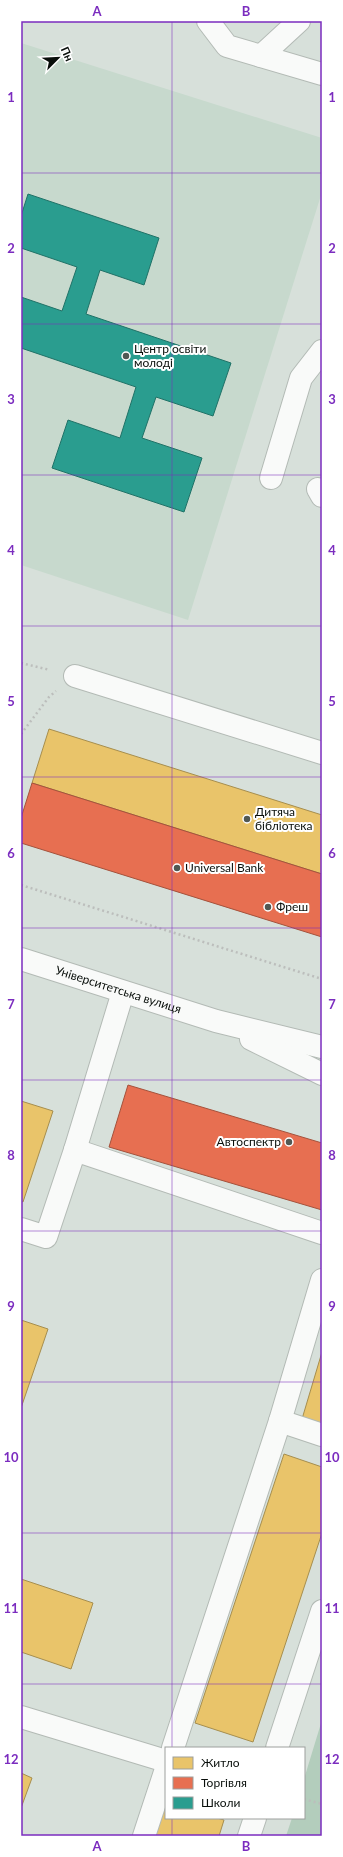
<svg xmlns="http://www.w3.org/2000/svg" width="343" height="1857" font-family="Lato,sans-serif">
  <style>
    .built { fill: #c7d9cd }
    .green { fill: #b3cdbc }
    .homes { fill: #e9c46a; stroke: #a68e4e }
    .shops { fill: #e76f51; stroke: #a4523c }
    .schools { fill: #2a9d8f; stroke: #207267 }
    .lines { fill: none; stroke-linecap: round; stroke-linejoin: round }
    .minor-casing { stroke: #b3bab5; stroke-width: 24 }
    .path { stroke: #bcbebc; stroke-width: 2.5; stroke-dasharray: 2 3; stroke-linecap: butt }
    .minor { stroke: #f9faf9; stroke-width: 22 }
    .grid { fill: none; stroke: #7b2cbf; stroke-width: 1; stroke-opacity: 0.55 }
    .poi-dot { fill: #515853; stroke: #fff; stroke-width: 1.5 }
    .labels { text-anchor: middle; stroke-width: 4; stroke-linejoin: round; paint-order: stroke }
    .poi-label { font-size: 12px; fill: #090f0b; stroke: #fff; text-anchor: start }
    .street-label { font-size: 12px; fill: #090f0b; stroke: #fff }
    .neatline { fill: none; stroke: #7b2cbf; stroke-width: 1.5 }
    .grid-label { font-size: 13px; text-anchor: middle; font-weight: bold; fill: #7b2cbf }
  </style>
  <rect width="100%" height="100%" fill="#d7e0da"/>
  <path class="built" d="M21,43L322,138V192L188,620L21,565Z"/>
  <path class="green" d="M322,1720V1836H286L292,1818H304V1779Z"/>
  <path class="homes" d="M49,729L322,815V874L32,783Z
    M21,1101L53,1111L23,1202L21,1201Z
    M21,1320L48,1329L21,1408Z
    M322,1352V1425L302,1419Z
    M284,1454L322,1467V1533L253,1742L195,1723Z
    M21,1579L93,1603L71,1669L21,1652Z
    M21,1773L32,1778L21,1808Z
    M166,1801V1818H217L224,1820L219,1836H152Z"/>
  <path class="shops" d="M32,783L322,874V937L21,843V818Z
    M128,1085L322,1143V1210L109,1147Z"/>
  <path class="schools" d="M28,194L159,238L144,285L100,270L86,314L231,363L213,416L156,397L142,438L202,458L184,512L52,468L68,420L120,438L136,387L21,348V297L62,311L77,267L21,248V216Z"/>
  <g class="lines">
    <defs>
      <g id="minor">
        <path d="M208,21L227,46L322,74"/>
        <path d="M261,56L299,21"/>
        <path d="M271,478L301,378L322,351"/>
        <path d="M318,489L322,496"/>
        <path d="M75,676L322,753"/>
        <path id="s1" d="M21,959L216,1021L322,1047"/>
        <path d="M251,1039L322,1074"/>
        <path d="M75,1150L123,992"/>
        <path d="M21,1229L46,1237L75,1150L322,1233"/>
        <path d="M322,1280L280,1421L322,1435"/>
        <path d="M21,1717L166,1761"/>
        <path d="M173,1748L280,1421"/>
        <path d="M277,1748L322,1611"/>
        <path d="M144,1836L166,1769"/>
        <path d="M249,1836L255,1818"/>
      </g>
    </defs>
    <use href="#minor" class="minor-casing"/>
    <path class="path" d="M21,663L50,670
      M21,734L49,697L56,691
      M21,885L322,979
      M304,1799L322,1804"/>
    <use href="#minor" class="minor"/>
  </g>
  <path class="grid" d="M172,21V1748M21,173H322M21,324H322M21,475H322M21,626H322M21,777H322M21,928H322M21,1080H322M21,1231H322M21,1382H322M21,1533H322M21,1684H322M172,1818V1836"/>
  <g class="poi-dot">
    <circle cx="126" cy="356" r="4"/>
    <circle cx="247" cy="819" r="4"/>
    <circle cx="177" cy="868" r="4"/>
    <circle cx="268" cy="907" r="4"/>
    <circle cx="289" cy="1142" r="4"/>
  </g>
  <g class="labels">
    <g class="poi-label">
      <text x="134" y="353">Центр освіти<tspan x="134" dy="14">молоді</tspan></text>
      <text x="255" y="816">Дитяча<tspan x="255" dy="14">бібліотека</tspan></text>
      <text x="185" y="872">Universal Bank</text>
      <text x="276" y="911">Фреш</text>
      <text x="281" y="1146" text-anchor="end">Автоспектр</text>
    </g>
    <g class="street-label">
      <text dy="4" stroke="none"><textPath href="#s1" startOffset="102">Університетська вулиця</textPath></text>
    </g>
  </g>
  <rect width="343" height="1857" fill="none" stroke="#ffffff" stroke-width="44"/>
  <rect x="165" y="1747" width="140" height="72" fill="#ffffff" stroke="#9d9f9d"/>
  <rect x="173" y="1757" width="20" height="12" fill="#e9c46a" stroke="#9d9f9d"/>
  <text x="201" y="1767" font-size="12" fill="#090f0b">Житло</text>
  <rect x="173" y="1777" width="20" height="12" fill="#e76f51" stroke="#9d9f9d"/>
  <text x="201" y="1787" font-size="12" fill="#090f0b">Торгівля</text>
  <rect x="173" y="1797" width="20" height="12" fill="#2a9d8f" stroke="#9d9f9d"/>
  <text x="201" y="1807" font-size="12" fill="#090f0b">Школи</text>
  <g transform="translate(58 58) rotate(66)" stroke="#ffffff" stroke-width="3" paint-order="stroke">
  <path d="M0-3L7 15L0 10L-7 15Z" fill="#090f0b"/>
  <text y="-6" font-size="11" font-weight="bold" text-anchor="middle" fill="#090f0b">Пн</text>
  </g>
  <rect x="22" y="22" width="299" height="1813" class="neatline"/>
  <g class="grid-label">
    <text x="97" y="16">A</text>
    <text x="246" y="16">B</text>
    <text x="11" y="102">1</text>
    <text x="332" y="102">1</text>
    <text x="11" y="253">2</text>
    <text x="332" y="253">2</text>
    <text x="11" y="404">3</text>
    <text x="332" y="404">3</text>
    <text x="11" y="555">4</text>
    <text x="332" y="555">4</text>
    <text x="11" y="706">5</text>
    <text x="332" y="706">5</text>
    <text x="11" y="858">6</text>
    <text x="332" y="858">6</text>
    <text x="11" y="1009">7</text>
    <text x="332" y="1009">7</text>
    <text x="11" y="1160">8</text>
    <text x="332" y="1160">8</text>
    <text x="11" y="1311">9</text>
    <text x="332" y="1311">9</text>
    <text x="11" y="1462">10</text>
    <text x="332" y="1462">10</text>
    <text x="11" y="1613">11</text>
    <text x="332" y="1613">11</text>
    <text x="11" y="1764">12</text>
    <text x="332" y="1764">12</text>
    <text x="97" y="1851">A</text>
    <text x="246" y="1851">B</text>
  </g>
</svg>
